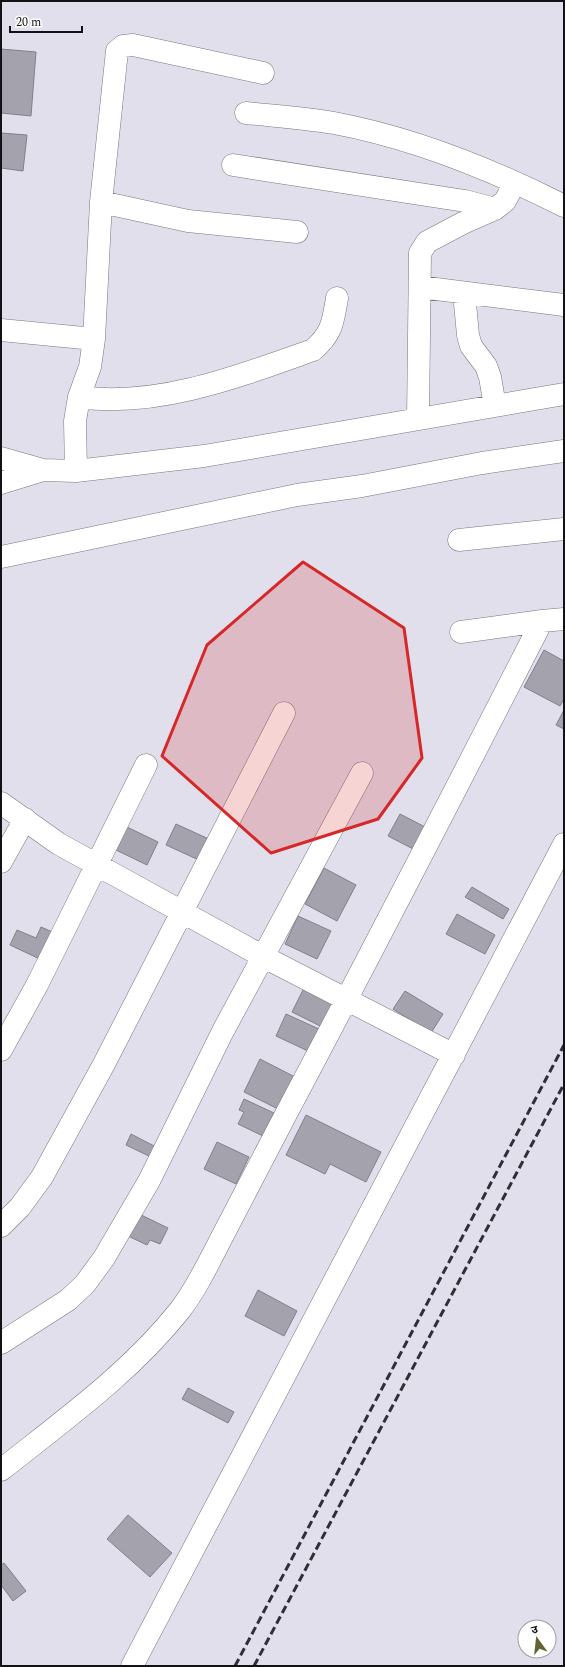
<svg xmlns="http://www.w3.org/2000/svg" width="565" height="1667" font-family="Spectral,'Noto Sans Devanagari',serif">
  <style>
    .building { fill: #a4a3ad; stroke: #81808a }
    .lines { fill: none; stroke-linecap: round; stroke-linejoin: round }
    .minor-casing { stroke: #777680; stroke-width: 23 }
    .minor { stroke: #fff; stroke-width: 22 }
    .rail { stroke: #302f35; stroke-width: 3; stroke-dasharray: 8 4; stroke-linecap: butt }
    .marked { fill: #d62828; fill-opacity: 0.2; stroke: #d62828; stroke-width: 3; stroke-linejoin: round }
  </style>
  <rect width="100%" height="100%" fill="#e0dfeb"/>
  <path class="building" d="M1,49L36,52L31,116L1,113Z
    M1,133L27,135L23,171L1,168Z
    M544,650L564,661V699L560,706L524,687Z
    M564,710V729L556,725Z
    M400,814L431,830L419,852L388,836Z
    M176,824L211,840L201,861L166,845Z
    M127,827L158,842L147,865L116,850Z
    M324,868L356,885L337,921L305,904Z
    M472,887L509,909L503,919L465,897Z
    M457,914L495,935L485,954L446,934Z
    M298,916L331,931L317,959L285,944Z
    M41,927L57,934L44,961L10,945L17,930L36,938Z
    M305,986L335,1000L322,1027L292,1012Z
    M405,991L443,1014L431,1033L393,1009Z
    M286,1014L319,1029L308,1051L276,1036Z
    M260,1059L297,1078L280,1110L244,1092Z
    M244,1099L274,1113L263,1136L238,1124L244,1112L239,1110Z
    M306,1115L381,1152L366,1182L330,1164L325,1174L286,1155Z
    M131,1134L158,1148L153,1158L126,1145Z
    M217,1142L249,1157L236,1184L204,1169Z
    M137,1213L168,1228L160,1244L150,1240L147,1245L126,1235Z
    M258,1290L297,1311L284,1336L245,1316Z
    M188,1388L234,1412L228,1423L182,1399Z
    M128,1515L172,1553L150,1577L107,1539Z
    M4,1563L26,1591L13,1601L1,1585V1565Z"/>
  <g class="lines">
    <defs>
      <path id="minor" d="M246,113C275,116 305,118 334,123C414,138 491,169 564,206
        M233,165L465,201L495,209
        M101,202L188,221L297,232
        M420,287L564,305
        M464,293L468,335L471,346L486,366L490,377L495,406
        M1,330L94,339
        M79,397C157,408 240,376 313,350C332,334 333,322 337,298
        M418,419L420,253L427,242L463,223L495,209L505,201L515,183
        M1,458L43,470L76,471L204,456L564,394
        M76,471L75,421L79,397L90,367L94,339L101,202L117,51L123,46L133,45L263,73
        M1,483L43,470
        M459,540L564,529
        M1,557L297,495L362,486L482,463L564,451
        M461,632L542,621L564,619
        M1,803L59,844L264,957L454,1055
        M1,862L25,819
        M1,1050L37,985L146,765
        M1,1226L20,1207L42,1177L104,1064L284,713
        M1,1343L68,1300L85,1284L104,1258L149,1181L223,1031L362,773
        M1,1470C64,1420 130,1373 180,1310C197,1288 210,1260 223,1235C244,1195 264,1156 285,1116C372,952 457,787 542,621
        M132,1666L564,844"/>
    </defs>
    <use href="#minor" class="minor-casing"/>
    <use href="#minor" class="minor"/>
    <path class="rail" d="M235,1666L564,1045
      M254,1666L564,1084"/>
  </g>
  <path class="marked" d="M303,562L404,628L422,758L378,819L271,853L162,756L207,645Z"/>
  <rect width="565" height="1667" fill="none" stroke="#121216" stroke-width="4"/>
  <g transform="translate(537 1639) rotate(345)"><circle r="19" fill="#ffffff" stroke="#a0a0a2"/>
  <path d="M0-3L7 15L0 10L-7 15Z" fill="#626330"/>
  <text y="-6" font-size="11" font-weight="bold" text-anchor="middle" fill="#121216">उ</text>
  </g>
  <path d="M10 26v6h72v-6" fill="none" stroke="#121216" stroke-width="2"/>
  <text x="16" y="26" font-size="12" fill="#121216" stroke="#ffffff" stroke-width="3" paint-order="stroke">20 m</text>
</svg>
